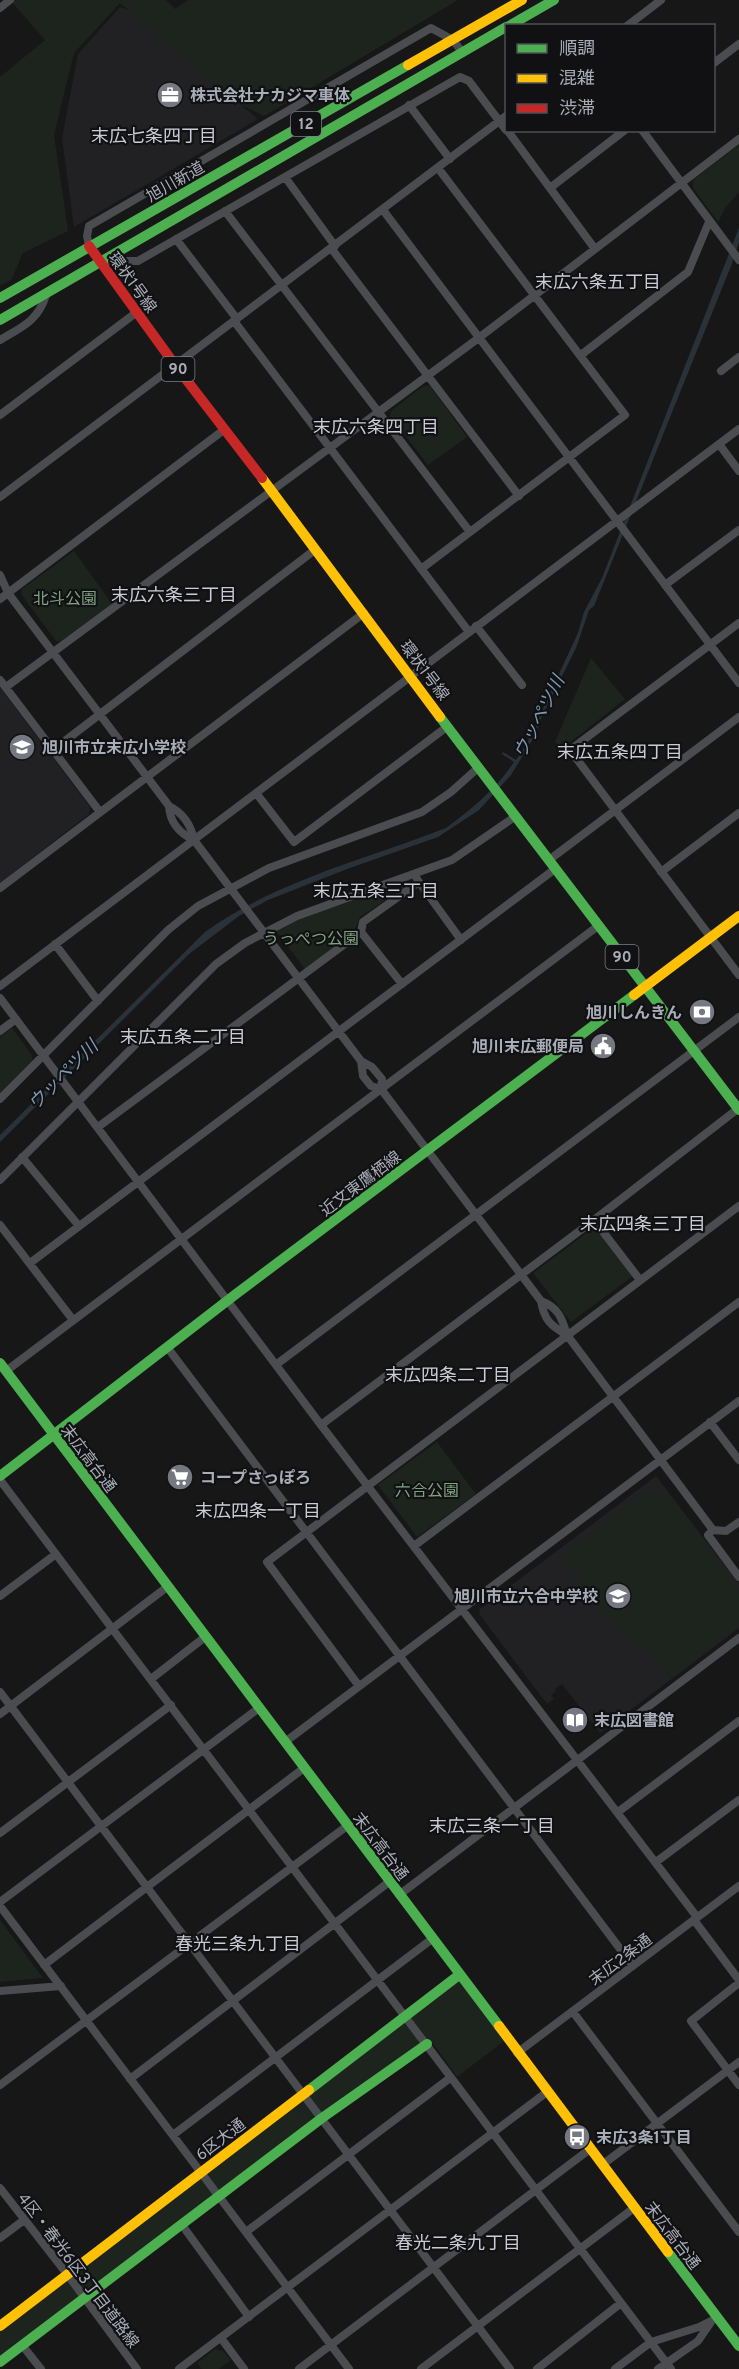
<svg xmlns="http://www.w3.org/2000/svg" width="739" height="2369" font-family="Overpass,'Noto Sans JP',sans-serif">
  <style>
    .built { fill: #212123 }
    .green { fill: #1d241e }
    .water { fill: #2a3239 }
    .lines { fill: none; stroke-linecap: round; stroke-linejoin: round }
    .street { stroke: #4b4c50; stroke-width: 8 }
    .fast { stroke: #4caf50; stroke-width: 10 }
    .slow { stroke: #ffc107; stroke-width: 10 }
    .jam { stroke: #c62828; stroke-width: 10 }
    .labels { text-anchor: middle; stroke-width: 4.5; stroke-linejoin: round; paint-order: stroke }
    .shield { fill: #111113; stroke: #7b7e86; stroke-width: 1.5 }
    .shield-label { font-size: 15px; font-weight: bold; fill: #a8adb8 }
    .poi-label { font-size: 16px; font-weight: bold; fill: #a8adb8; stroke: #111113; text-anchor: start }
    .street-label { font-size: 16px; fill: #a8adb8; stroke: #111113 }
    .park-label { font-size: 16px; fill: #7fa381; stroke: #111113 }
    .neighbourhood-label { font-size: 18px; fill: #c9ccd4; stroke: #111113 }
    .water-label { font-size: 18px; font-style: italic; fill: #7f9bb3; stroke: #111113 }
  </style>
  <rect width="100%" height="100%" fill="#171717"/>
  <path class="built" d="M120,7L128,10L258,119L74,227L62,138L78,54Z
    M0,687L90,807L89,814L0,883Z
    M656,1476L739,1584V1628L600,1733L562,1684L555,1689L556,1691L551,1695L554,1699L547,1704L479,1614L480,1609Z"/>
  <path class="green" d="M10,0H166L175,9L188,0H458L264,116L230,99L120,3L74,53L54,135L68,231L23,253L11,280L0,286V77L45,40Z
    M739,145V192L726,207L718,222L693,188V180Z
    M423,386H430L467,437L428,465L390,416L391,411Z
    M74,551L112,604L61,641H56L21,594L22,589Z
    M591,658L625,699L562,749L555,742Z
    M409,879L411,883L360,917L353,934L305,969L276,931L301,918Z
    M12,1028L32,1055V1061L0,1093V1037Z
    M596,1226L633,1276L571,1322L533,1273Z
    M437,1442L476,1494L417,1537L378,1485Z
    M645,1491L667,1494L739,1588V1625L669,1677L652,1652L626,1640L560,1557Z
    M0,1920L43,1978L0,1982Z
    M459,1975L507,2039L457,2077L432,2042L322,2118L0,2362V2326Z
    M215,2349L223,2351L231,2360L219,2369H202L197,2363Z"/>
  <path class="water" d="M739,228V242L731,266L594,606L589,610L576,648L542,716L534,737L511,775L479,810L438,837L347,869L268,900L239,916L189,954L0,1142V1135L205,932C278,880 364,860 446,828C471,810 497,788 514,762L502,754L503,752L516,760L526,745L578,633L584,612L602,578Z"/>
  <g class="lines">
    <path class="street" d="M0,8L10,0
      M627,26L661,0
      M714,63L739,44
      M409,105L450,159
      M507,130L595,249
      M642,130L739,260
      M285,177L335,246
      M550,188L625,130
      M383,210L739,683
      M225,211L470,532
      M176,239L237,319
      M89,246L87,236L89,226L431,28L453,40L462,52
      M331,248L519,496
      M106,261H138L460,77L469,81L506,130
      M234,321L469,632
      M0,340C22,327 38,321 46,295
      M581,355L688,272L709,222
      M721,371L739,357
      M0,415L137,312
      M719,444L739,471
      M0,497L506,116
      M421,569L625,415L438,168
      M0,575L8,593L169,806C183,813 191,825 194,840C179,833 170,823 169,806
      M665,585L739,530
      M0,599L225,429
      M739,623L570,750L739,975
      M476,626L522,685
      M0,680L100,812
      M6,687L480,337L739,139
      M53,750L316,549
      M256,793L294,842L448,726
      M194,840L361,1061L372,1067L382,1079L381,1089
      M549,860L739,717
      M661,872L739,813
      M419,882L461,940
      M0,888L364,613
      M55,944L98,1001
      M402,984L361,932L363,922L419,882L414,874
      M0,986L739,429
      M0,998L321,1425L697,1917
      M0,1031L16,1019
      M361,1061L363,1076L371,1086L381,1089L541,1301C544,1320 551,1326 567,1335
      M0,1099L168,930L198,906L269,868L422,812L451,792L479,767
      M98,1127L361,932
      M22,1157L79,1226
      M0,1180L216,964L245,943L297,916L452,860L516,816
      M594,1220L640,1280
      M0,1225L73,1320
      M30,1263L555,869
      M541,1301C558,1307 562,1318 567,1335L713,1530L726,1531L739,1522
      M167,1347L633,1966
      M277,1364L739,1017
      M6,1371L598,926
      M710,1422L739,1460
      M321,1425L594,1220L739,1108
      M0,1480L671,2369
      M713,1530L708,1535L739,1577
      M414,1546L739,1302
      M0,1596L56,1554
      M151,1679L205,1637
      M359,1686L267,1562L739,1206
      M0,1692L510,2369
      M0,1714L167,1587
      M285,1742L739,1401
      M618,1812L739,1721
      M0,1833L171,1705
      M656,1862L739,1800
      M399,1895L739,1638
      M0,1902L259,1708
      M0,1906L349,2369
      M694,1920L739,1980
      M44,1965L304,1768
      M739,1983L691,2021L739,2085
      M0,1991L61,1986
      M573,2012L739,2232
      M517,2053L739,1886
      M130,2079L389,1882
      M0,2085L347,1826
      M173,2135L432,1939
      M602,2165L739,2062
      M0,2188L67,2274L137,2369
      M182,2225L249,2317
      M246,2232L450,2078
      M0,2238L24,2220
      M221,2338L244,2369
      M22,2345L41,2369
      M179,2369L547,2092
      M299,2369L590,2149
      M421,2369L634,2208
      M537,2369L621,2303
      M615,2369L651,2342L699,2327L717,2318
      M658,2369L698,2341L711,2322"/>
    <path class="fast" d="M509,26L554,0
      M0,298L408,65
      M0,320L506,27
      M440,717L739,1110
      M0,1363L499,2026
      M0,1476L236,1294L634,995
      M309,2090L459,1975
      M668,2252L739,2346
      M0,2362L322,2118L427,2044"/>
    <path class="slow" d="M408,65L522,0
      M262,478L440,717
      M634,995L739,916
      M499,2026L668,2252
      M0,2326L309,2090"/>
    <path class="jam" d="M89,246L175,365L262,478"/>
  </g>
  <defs>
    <symbol id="office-disc" viewBox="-11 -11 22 22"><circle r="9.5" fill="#757880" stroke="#111113"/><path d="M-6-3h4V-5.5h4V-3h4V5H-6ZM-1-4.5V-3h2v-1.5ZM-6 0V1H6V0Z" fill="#fff"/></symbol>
    <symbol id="school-disc" viewBox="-11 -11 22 22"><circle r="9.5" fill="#757880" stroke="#111113"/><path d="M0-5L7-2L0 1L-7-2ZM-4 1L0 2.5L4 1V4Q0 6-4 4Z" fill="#fff"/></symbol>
    <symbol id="bank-disc" viewBox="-11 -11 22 22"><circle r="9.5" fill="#757880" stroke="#111113"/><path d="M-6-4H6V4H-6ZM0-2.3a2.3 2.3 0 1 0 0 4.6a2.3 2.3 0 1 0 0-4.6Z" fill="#fff"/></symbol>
    <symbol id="civic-disc" viewBox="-11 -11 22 22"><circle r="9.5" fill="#757880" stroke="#111113"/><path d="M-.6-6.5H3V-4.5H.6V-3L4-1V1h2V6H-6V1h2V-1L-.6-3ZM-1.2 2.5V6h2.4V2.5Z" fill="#fff"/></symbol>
    <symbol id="supermarket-disc" viewBox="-11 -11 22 22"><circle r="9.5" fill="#757880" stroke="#111113"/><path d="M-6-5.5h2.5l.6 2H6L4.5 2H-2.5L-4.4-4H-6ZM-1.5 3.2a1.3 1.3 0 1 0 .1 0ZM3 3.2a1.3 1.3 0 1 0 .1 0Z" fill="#fff"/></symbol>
    <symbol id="library-disc" viewBox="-11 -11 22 22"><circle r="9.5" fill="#757880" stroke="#111113"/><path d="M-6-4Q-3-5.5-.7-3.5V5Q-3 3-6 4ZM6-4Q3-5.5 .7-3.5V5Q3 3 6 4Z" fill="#fff"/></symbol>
    <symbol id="bus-disc" viewBox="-11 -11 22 22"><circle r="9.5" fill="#757880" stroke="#111113"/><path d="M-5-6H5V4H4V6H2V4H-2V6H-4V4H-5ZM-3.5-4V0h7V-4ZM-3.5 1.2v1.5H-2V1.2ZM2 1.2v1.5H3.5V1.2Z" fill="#fff"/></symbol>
  </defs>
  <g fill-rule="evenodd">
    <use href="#office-disc" x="155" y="80" width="30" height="30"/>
    <use href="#school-disc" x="7" y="732" width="30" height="30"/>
    <use href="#bank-disc" x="687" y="997" width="30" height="30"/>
    <use href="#civic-disc" x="588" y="1031" width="30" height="30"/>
    <use href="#supermarket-disc" x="165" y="1462" width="30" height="30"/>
    <use href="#school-disc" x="603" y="1581" width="30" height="30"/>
    <use href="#library-disc" x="560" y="1705" width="30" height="30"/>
    <use href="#bus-disc" x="562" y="2122" width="30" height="30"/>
  </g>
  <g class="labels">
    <g class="shield">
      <rect x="291" y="112" width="30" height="24" rx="4.5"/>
      <rect x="161.5" y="357" width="33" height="24" rx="4.5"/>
      <rect x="605.5" y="945" width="33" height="24" rx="4.5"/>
    </g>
    <g class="shield-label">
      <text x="306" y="129">12</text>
      <text x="178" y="374">90</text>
      <text x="622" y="962">90</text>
    </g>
    <g class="poi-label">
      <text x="190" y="101">株式会社ナカジマ車体</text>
      <text x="42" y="753">旭川市立末広小学校</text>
      <text x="682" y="1018" text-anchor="end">旭川しんきん</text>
      <text x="584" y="1052" text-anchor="end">旭川末広郵便局</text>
      <text x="200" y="1483">コープさっぽろ</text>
      <text x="598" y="1602" text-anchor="end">旭川市立六合中学校</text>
      <text x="594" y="1726">末広図書館</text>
      <text x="596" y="2143">末広3条1丁目</text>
    </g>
    <g class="street-label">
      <text transform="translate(175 181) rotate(-30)" y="6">旭川新道</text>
      <text transform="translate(133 282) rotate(54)" y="6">環状1号線</text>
      <text transform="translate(425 670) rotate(53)" y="6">環状1号線</text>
      <text transform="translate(360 1183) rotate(-37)" y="6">近文東鷹栖線</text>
      <text transform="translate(89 1458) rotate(53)" y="6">末広高台通</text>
      <text transform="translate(381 1846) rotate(53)" y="6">末広高台通</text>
      <text transform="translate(620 1959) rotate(-37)" y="6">末広2条通</text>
      <text transform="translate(220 2139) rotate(-37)" y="6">6区大通</text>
      <text transform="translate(673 2235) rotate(53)" y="6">末広高台通</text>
      <text transform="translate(79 2270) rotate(53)" y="6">4区・春光6区3丁目道路線</text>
    </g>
    <g class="park-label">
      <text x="65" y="604">北斗公園</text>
      <text x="311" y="944">うっぺつ公園</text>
      <text x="427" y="1496">六合公園</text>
    </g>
    <g class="neighbourhood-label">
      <text x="154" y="142">末広七条四丁目</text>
      <text x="598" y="288">末広六条五丁目</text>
      <text x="376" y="433">末広六条四丁目</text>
      <text x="174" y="601">末広六条三丁目</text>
      <text x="620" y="758">末広五条四丁目</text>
      <text x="376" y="897">末広五条三丁目</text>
      <text x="183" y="1043">末広五条二丁目</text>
      <text x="643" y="1230">末広四条三丁目</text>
      <text x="448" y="1381">末広四条二丁目</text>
      <text x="258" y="1517">末広四条一丁目</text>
      <text x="492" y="1832">末広三条一丁目</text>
      <text x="238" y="1950">春光三条九丁目</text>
      <text x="458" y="2249">春光二条九丁目</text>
    </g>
    <g class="water-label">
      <text transform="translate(539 717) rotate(-63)" y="6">ウッペツ川</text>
      <text transform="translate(63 1075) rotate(-45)" y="6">ウッペツ川</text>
    </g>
  </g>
  <rect x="505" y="24" width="210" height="108" fill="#111113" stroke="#4d4f55" stroke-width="1.5"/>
  <rect x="517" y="44" width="30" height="9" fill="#4caf50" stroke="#4d4f55" stroke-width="1.5"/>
  <text x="559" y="54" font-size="18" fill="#a8adb8">順調</text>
  <rect x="517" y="74" width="30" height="9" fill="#ffc107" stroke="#4d4f55" stroke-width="1.5"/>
  <text x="559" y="84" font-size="18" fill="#a8adb8">混雑</text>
  <rect x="517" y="104" width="30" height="9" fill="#c62828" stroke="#4d4f55" stroke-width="1.5"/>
  <text x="559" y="114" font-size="18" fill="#a8adb8">渋滞</text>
</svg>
